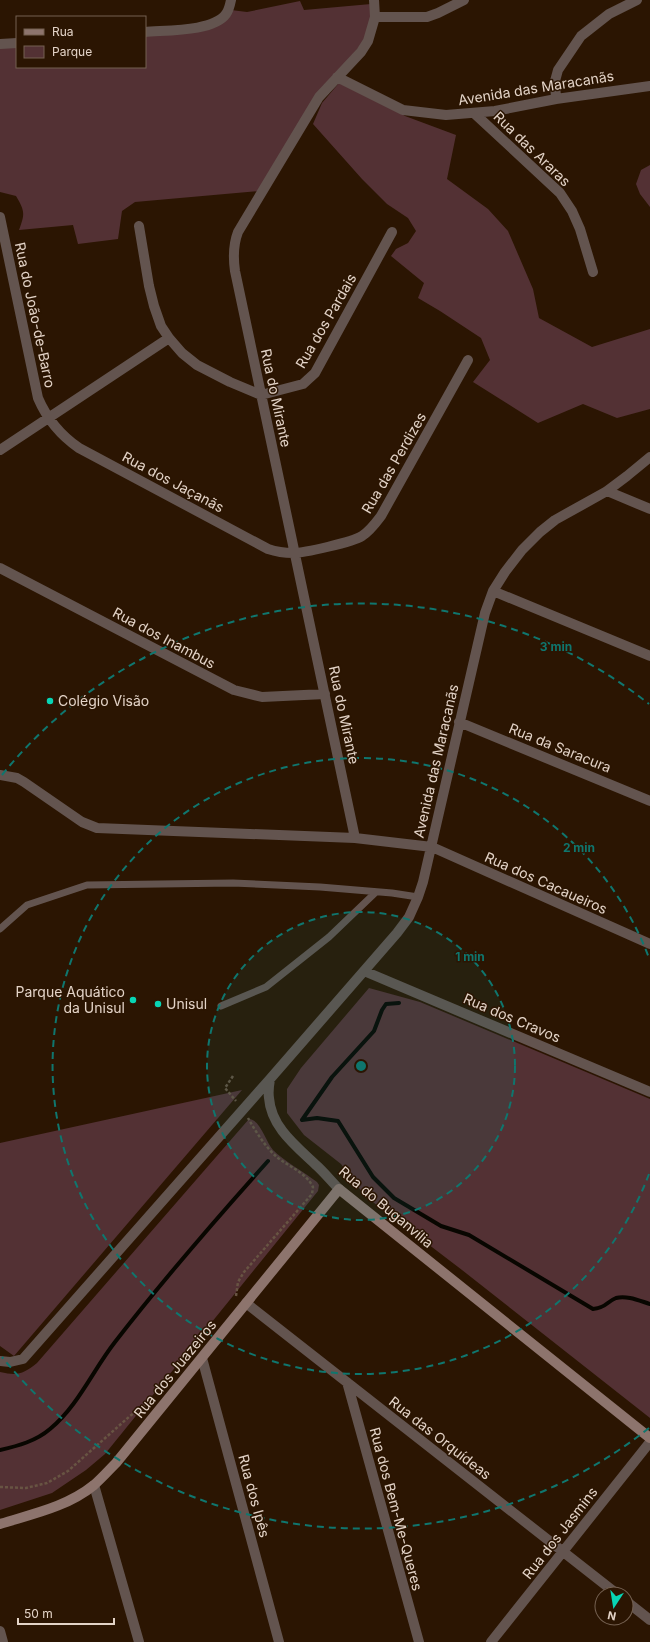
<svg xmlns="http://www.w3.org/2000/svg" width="650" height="1642" font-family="Inter,sans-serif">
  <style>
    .green { fill: #533134 }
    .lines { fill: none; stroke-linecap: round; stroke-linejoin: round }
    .stream { stroke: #080600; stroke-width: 4 }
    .path { stroke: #685443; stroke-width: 2.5; stroke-dasharray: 3 2; stroke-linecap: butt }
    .lane { stroke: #63544f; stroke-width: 7 }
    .street { stroke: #63544f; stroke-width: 10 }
    .secondary { stroke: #8d746d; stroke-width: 10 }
    .ring { fill: none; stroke: #0f766e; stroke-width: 2; stroke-dasharray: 7 5 }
    .poi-dot { fill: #08d5b5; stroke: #2b1502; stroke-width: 1.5 }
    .labels { text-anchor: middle; stroke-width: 3; stroke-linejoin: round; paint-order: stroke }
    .street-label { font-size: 14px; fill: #e3d3c7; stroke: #2b1502 }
    .poi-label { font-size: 14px; fill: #e3d3c7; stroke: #2b1502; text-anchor: start }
    .centre { fill: #0f766e; stroke: #2b1502; stroke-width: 2 }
    .ring-label { font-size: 12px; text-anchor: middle; font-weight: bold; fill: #0f766e; stroke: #2b1502; stroke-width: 3; stroke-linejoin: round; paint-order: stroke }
  </style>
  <rect width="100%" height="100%" fill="#2b1502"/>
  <path class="green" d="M300,1L304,10L371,4L372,16L365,40L347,61L260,191L135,202L122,211L118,239L78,244L73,225L19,230C25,214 25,211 16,196L0,192V47L17,45V67H145V35L203,30L231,10L247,12Z
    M339,83L375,98L405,116L456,135L447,179L488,209L508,231L533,289L539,318L592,347L650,329V409L617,418L583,404L538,423L473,382L490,360L481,338L440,311L418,298L424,283L391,256L396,249L408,243L416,231L408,218L387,204L362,179L313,124L322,103Z
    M650,165V207L640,194L636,184L641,170Z
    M369,988L420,1002L650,1099V1418L462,1270L365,1196L341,1164L304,1135L287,1113V1089L301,1068Z
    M242,1090L14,1356L0,1346V1143Z
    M249,1119C260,1119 266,1142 273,1150C283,1160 305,1173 317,1182L319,1185L318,1191L105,1454L86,1470L52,1493L0,1510V1372C18,1376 23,1374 37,1363Z"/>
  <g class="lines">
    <path class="stream" d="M302,1120L317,1118L338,1121L373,1177L394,1198L441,1226L469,1235L593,1309C606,1308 606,1302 616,1298C627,1295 640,1301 650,1304
      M302,1120L332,1077L374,1031L382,1010L386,1004L399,1003
      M0,1450C18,1446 36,1441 50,1429C78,1406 93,1370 115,1342C163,1280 215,1220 268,1161"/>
    <path class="path" d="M233,1076L225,1088L236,1101
      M236,1296L238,1282L244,1272L312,1194L313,1187C306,1173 290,1167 278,1158C266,1148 256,1132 248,1118
      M0,1487L26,1488L47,1483L68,1471L130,1416L150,1402"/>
    <path class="lane" d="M0,929L27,905L87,885L233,883L320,887L392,893L418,897
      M221,1006L266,987L329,937L376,892"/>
    <path class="street" d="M375,17H427L438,13L464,0
      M145,32C165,30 213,32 226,14C229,10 230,5 231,0
      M0,44L17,43
      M337,77L403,110L446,115L495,111L556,99L650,86
      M556,99L555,81L558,70L581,36L609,14L637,0
      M475,114L560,193L572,211L580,229L593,272
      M0,217L38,398C47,419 60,435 79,448L268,549C277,552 284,553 293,553C304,553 353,542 362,536C370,531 375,524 381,516L468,360
      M139,226L149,286L154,306L161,326L169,338L182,353L197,365L230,382L261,395L303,384L315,373L392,232
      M0,450L169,338
      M607,491L650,509
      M0,568L234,690L262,697L325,694
      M493,591L650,656
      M459,722L650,801
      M0,775L17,778L24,782L82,822L97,828L355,838L432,847L650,944
      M355,838L235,271C233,257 233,245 238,232L319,97L361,52L368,41L375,17L374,0
      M364,971L650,1092
      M339,1189C331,1181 324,1172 316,1165C296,1146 271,1127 269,1098C268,1092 269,1085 270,1079L397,933L409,917L418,897L423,882L485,613L493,591L505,572L522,550L540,532L555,520L607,491L627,476L650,457
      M246,1303L617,1594
      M202,1358L279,1642
      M0,1361L10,1362L23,1359L270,1079
      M347,1382L419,1642
      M94,1485L139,1642
      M626,1601L650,1620
      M0,1631L3,1642
      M491,1642L650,1442"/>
    <path class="secondary" d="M0,1524C32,1514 67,1507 94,1485C102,1478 109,1470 116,1463L339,1189L650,1438"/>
  </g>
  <circle cx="361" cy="1066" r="154" fill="#0f766e" fill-opacity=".12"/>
  <g class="ring">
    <circle cx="361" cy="1066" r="154"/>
    <path d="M649 1174A308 308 0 1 1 649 958"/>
    <path d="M649 1428A462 462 0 0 1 2 1357M2 775A462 462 0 0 1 649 704"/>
  </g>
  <g class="poi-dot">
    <circle cx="50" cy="701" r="4"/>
    <circle cx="133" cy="1000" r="4"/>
    <circle cx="158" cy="1004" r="4"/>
  </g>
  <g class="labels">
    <g class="street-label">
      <text transform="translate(536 88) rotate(-9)" y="5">Avenida das Maracanãs</text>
      <text transform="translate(532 149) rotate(44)" y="5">Rua das Araras</text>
      <text transform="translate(35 315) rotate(78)" y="5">Rua do João-de-Barro</text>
      <text transform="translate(326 321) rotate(-60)" y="5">Rua dos Pardais</text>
      <text transform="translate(276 398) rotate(78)" y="5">Rua do Mirante</text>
      <text transform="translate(394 463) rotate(-60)" y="5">Rua das Perdizes</text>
      <text transform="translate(173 482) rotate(28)" y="5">Rua dos Jaçanãs</text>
      <text transform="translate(164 638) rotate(28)" y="5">Rua dos Inambus</text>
      <text transform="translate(344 715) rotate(78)" y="5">Rua do Mirante</text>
      <text transform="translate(560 748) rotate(22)" y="5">Rua da Saracura</text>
      <text transform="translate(436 761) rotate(-77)" y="5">Avenida das Maracanãs</text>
      <text transform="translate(546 883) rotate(24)" y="5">Rua dos Cacaueiros</text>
      <text transform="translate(512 1018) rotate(23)" y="5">Rua dos Cravos</text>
      <text transform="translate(386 1207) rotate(40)" y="5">Rua do Buganvília</text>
      <text transform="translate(175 1369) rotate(-51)" y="5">Rua dos Juazeiros</text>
      <text transform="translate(440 1438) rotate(38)" y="5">Rua das Orquídeas</text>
      <text transform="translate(254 1496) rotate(75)" y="5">Rua dos Ipês</text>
      <text transform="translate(396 1509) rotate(75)" y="5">Rua dos Bem-Me-Queres</text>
      <text transform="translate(560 1533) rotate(-52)" y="5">Rua dos Jasmins</text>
    </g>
    <g class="poi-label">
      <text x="58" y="706">Colégio Visão</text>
      <text x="125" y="997" text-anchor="end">Parque Aquático<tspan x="125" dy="16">da Unisul</tspan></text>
      <text x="166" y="1009">Unisul</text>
    </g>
  </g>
  <circle cx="361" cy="1066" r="6" class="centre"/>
  <g class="ring-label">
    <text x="556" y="651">3 min</text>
    <text x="579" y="852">2 min</text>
    <text x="470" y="961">1 min</text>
  </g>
  <rect x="16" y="16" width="130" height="52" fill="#2b1502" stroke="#756151"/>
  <rect x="24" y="29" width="20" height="6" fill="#8d746d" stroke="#756151"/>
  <text x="52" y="36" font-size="12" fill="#e3d3c7">Rua</text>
  <rect x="24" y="46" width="20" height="12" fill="#533134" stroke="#756151"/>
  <text x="52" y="56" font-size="12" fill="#e3d3c7">Parque</text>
  <g transform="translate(614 1606) rotate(192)"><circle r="19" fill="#2b1502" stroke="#756151"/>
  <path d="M0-3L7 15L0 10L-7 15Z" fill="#08d5b5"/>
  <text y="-6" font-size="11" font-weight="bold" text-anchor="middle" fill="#e3d3c7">N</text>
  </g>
  <path d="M18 1618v6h96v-6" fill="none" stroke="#e3d3c7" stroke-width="2"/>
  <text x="24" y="1618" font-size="12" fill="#e3d3c7" stroke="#2b1502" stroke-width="3" paint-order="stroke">50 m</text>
</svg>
